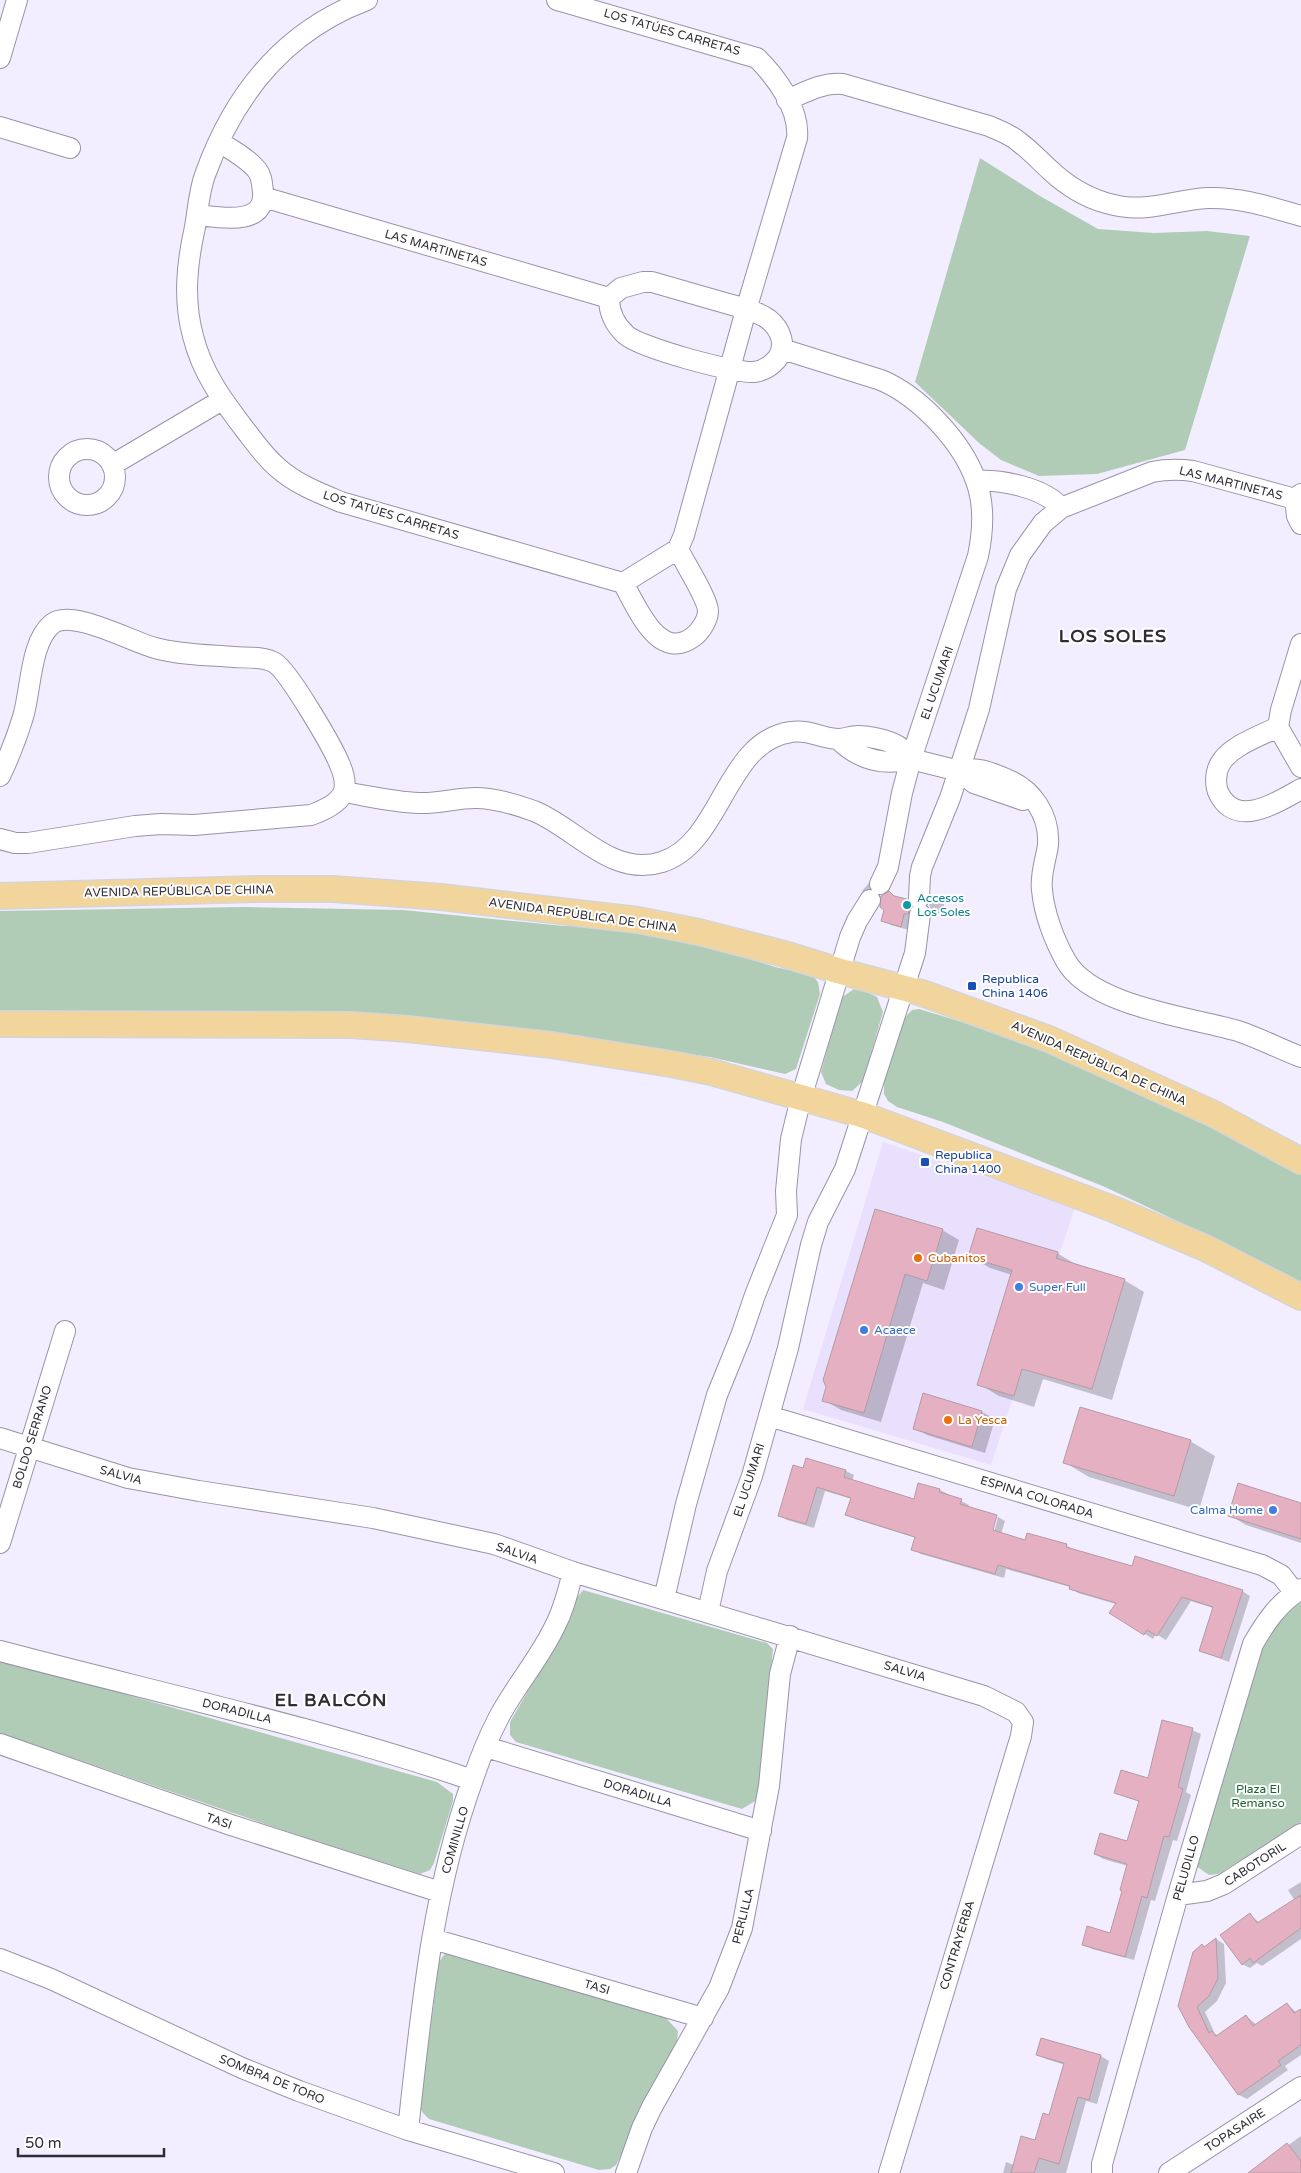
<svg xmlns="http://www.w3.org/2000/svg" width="1301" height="2173" font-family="'Varela Round',sans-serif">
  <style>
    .built { fill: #e9e0fd }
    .green { fill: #b1ccb6 }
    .shadow { fill: #0003 }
    .building { fill: #e6b0c3; stroke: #b39ba3 }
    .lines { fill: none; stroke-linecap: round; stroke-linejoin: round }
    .minor-casing { stroke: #9993a7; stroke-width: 22 }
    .major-casing { stroke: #d5d5d6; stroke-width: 28 }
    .minor { stroke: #fff; stroke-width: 20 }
    .major { stroke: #f2d59d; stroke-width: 25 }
    .culture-dot { fill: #0f9aa8; stroke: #fefefe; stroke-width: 2 }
    .transit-dot { fill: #1a4fb4; stroke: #fefefe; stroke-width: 2 }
    .food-dot { fill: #e8710a; stroke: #fefefe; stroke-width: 2 }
    .shop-dot { fill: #3f7fe0; stroke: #fefefe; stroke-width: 2 }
    .labels { text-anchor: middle; stroke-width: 4; stroke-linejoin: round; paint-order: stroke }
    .street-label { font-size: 12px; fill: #2f2c34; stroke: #fefefe }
    .culture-label { font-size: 12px; fill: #0d838f; stroke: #fefefe; text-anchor: start }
    .transit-label { font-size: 12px; fill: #164399; stroke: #fefefe; text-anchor: start }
    .food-label { font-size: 12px; fill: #c56008; stroke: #fefefe; text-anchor: start }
    .shop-label { font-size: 12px; fill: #366cbe; stroke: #fefefe; text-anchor: start }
    .park-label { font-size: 12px; fill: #216235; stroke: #fefefe }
    .district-label { font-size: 18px; font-weight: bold; letter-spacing: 1px; fill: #2f2c34; stroke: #fefefe }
  </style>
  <rect width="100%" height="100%" fill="#f3eeff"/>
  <path class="built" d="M883,1142L1075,1207L991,1465L803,1409Z"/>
  <path class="green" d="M980,158L1040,196L1098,229L1154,233L1207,231L1250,236L1185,450L1097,474L1039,476L1001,460L979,443L915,382Z
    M242,907L403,910L564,926L624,927L685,938L775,967L812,975L818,982L820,994L796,1069L785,1074L710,1057L604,1043L526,1029L388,1015L0,1011V911Z
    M854,989L865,991L877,997L883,1012L863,1081L852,1091L839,1090L826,1084L821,1072L841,998Z
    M919,1009L1029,1042L1136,1086L1301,1171V1285L1232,1247L1105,1187L943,1122L897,1107L888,1101L884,1094V1083L899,1028L907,1015L912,1010Z
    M583,1590L767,1643L773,1649L759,1793L755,1801L742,1809L516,1742L510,1735V1722L555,1644L576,1599Z
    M1301,1602V1822L1219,1874L1209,1875L1196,1866L1262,1642L1288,1611Z
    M0,1659L437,1782L453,1794V1801L434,1863L430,1870L420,1874L303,1837L0,1733Z
    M446,1952L666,2018L678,2031L677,2041L616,2165L610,2169L599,2170L429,2119L423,2113L420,2108L439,1962Z"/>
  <path class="shadow" d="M869,883L877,887L870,895L862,891Z
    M889,893L916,905L909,930L891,925L883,921Z
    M932,900L944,904L945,917L938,913V916L941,918L933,913L929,905Z
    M876,1210L942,1230L959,1240L944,1290L923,1283L881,1422L841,1410L824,1400Z
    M1057,1253L1077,1265L1124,1280L1144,1292L1112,1400L1043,1379L1034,1407L999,1396L979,1384L1012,1275L990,1268L969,1256Z
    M924,1395L982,1412L995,1419L985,1453L927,1435L915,1428Z
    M1190,1441L1215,1456L1199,1510L1089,1477L1064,1462Z
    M804,1470L846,1471L854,1475L852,1481L914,1501L919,1485L940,1490L969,1505L968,1508L990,1536H993L998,1517L1005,1521L1001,1534L1026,1541L1066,1545L1074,1550L1133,1567L1242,1591L1250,1596L1229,1662L1200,1651L1213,1608L1191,1601L1166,1640L1156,1634L1153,1639L1111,1613L1116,1604L1078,1593L1070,1587L1006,1569L1004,1578L921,1554L913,1549L916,1538L855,1519L847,1515L852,1499L825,1491L814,1528L787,1520L779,1515Z
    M1301,1504V1543L1246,1525L1229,1515Z
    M1192,1730L1201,1734L1186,1792L1191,1795L1177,1841L1173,1840L1155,1901L1151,1900L1134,1960L1092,1949L1084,1944L1111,1935L1128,1866L1103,1859L1095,1854L1128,1843L1140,1802L1116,1793L1148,1780Z
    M1301,1882V1939L1262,1966L1257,1963L1250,1968L1242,1964L1250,1915L1260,1923L1295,1901L1288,1890Z
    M1216,1939L1224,1944L1226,1983L1217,2001L1205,2012L1215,2034L1219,2036L1246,2016L1257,2025L1287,2004L1297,2013L1301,2010V2055L1285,2066L1288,2070L1247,2099L1239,2095L1191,2026L1202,1946L1205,1948Z
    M1042,2039L1101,2056L1109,2061L1097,2104L1086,2101L1066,2173H1003L1006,2162L1014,2165L1036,2142L1050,2116L1065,2065L1046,2059L1037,2054Z
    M1301,2136V2173H1257L1254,2170Z"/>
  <path class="building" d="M889,891L894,896L907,899L911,906L908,914H904L901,927L881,921L884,910L880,907L881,896Z
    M875,1209L943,1229L927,1281L905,1274L864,1413L822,1401L826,1387L823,1380Z
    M977,1228L1058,1252L1056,1258L1125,1279L1092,1389L1022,1369L1014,1396L977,1385L1012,1270L968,1257Z
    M923,1393L982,1411L972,1447L913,1429Z
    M1080,1407L1191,1440L1174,1496L1063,1463Z
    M806,1458L846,1470L844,1477L914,1499L918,1483L940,1489L939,1492L962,1499L960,1504L997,1515L993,1530L1025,1540L1027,1533L1067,1544L1066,1547L1132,1566L1135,1556L1243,1590L1221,1658L1199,1651L1213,1607L1182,1597L1157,1636L1147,1630L1144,1635L1109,1613L1116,1603L1069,1589L1070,1586L998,1565L995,1574L911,1550L915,1537L845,1515L851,1498L817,1487L806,1524L778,1516L793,1465L803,1468Z
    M1238,1483L1301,1503V1539L1228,1516Z
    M1162,1720L1193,1728L1178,1787L1183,1789L1169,1837L1164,1836L1147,1898L1142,1896L1125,1957L1082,1945L1087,1926L1110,1933L1122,1891L1120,1890L1127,1864L1094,1854L1100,1833L1127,1841L1139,1801L1114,1793L1121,1770L1148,1778Z
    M1301,1895V1928L1253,1963L1250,1958L1242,1965L1220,1935L1250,1913L1257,1923Z
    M1216,1938L1218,1978L1209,1996L1197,2007L1209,2033L1212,2031L1216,2036L1246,2015L1253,2026L1287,2003L1294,2013L1301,2009V2045L1278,2061L1281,2065L1238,2095L1189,2027L1178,2006L1193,1952L1202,1944L1204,1947Z
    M1041,2038L1101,2055L1089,2100L1078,2097L1059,2164L1039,2158L1034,2173H1011L1021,2136L1035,2140L1043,2113L1049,2115L1064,2063L1036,2055Z
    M1287,2143L1301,2161V2173H1248Z"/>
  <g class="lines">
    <defs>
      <path id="minor" d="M367,0C284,31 234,94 205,175C199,191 198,210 195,227C187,263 183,299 193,336C202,373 223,401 246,431C256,444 265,457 278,468C296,484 319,493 341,502L623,583
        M557,0L757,58C776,77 800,109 797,138L746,310L684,535L678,549L623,583
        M0,58L17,0
        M787,100C806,92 823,82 843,84L989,126C1000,131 1010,134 1019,142C1030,150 1040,161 1050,170C1066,185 1085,197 1106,203C1147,215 1170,200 1208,198C1240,197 1270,207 1301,216
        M0,127L70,148
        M263,197L609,298
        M197,215C218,217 266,227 263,192C262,184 262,176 257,170C247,158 232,150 219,142
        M643,282H652C676,289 701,296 725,303C739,307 757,311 768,319C781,329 787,346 777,359C771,366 763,371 754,372C733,373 641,348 626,335C615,325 609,313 609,298L621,288Z
        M782,349L881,380C919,396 962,441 976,481C985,505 983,532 978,556L911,759L902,793L888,867L880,884
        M59 477a28 28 0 1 1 56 0a28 28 0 1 1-56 0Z
        M112,465L222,400
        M976,481C1001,479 1045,488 1061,508
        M1301,494L1295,499L1297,516L1301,524
        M623,583C636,605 658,663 693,637C700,632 708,620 708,611C708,599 684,562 678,549
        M1278,727C1260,736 1230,746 1220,764C1215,773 1215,786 1219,794C1237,829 1278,802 1301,789
        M1278,727L1281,710L1301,644
        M1278,727L1301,767
        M911,759L959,771L974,783L1023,800
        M959,771C976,766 990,772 1006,779C1032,789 1050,815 1048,845C1046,860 1040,874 1042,890C1044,913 1054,940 1066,961C1091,1006 1190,1017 1238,1031C1259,1038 1280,1049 1301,1057
        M0,776C9,757 17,737 23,717C31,691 30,642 52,624C71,608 132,642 155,648C181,655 208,655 234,657C247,658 264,656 275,663C289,672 333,747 340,765C343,772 346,783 344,791C340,803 322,811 311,815L194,825L161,824L135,826L28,843H15L0,839
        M344,792C368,796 394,802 419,803C437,804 456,798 475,798C494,798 515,804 534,811C576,828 612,878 662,862C722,843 725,741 791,732C809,729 823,739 839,739C845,739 851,736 858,736C869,736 888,740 898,746C903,749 907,755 911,759C883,766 859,760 838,739
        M919,898L920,876L922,867L950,798L971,734L979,709L1006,589L1020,555L1043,523L1061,508L1152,472C1167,469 1178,469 1193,471L1295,499
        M769,1416L1262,1565L1281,1575L1295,1593
        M0,1438L128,1478L199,1491L373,1518L494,1544L573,1572L984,1696L1016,1712L1023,1722L1021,1736L889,2173
        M0,1543L65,1331
        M664,1599L686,1504L717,1395L741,1336L755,1295L787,1215L786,1191L791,1139L801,1098L850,937L857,921L870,900
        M708,1612L717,1571L752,1476L769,1416L788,1348L811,1245L818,1222L845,1169L915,953L920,914
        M0,1651C158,1693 318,1727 472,1780
        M0,1744L231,1825L440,1892
        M486,1747L761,1831
        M1178,1895L1207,1891L1224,1884L1301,1834
        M433,1939L703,2018
        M0,1959L51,1979L242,2068L299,2091L408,2130L554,2173
        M408,2130C421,2012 432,1891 473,1779C480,1758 489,1736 499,1717C516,1685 540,1658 555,1626C564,1609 568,1591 573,1572
        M626,2173L642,2128L652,2107L719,1988L742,1928L769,1786L780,1674L790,1636
        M1102,2173V2164L1178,1895L1253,1644C1265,1623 1279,1602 1301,1589
        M1169,2173L1301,2087"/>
      <path id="major" d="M0,896L258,889H333L441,897L638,920L699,932L784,954L839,971L922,993L1049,1039L1214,1114L1301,1161
        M0,1024L351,1025L408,1029L551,1045L671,1064L711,1072L863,1115L1113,1209L1205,1248L1301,1297"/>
    </defs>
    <use href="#minor" class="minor-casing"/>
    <use href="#major" class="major-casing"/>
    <use href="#minor" class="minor"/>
    <use href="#major" class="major"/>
  </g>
  <circle class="culture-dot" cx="907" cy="905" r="5"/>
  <g class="transit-dot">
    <rect x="967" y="981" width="10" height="10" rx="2.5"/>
    <rect x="920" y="1157" width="10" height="10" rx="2.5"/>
  </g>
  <g class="food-dot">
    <circle cx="918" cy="1258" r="5"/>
    <circle cx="948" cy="1420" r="5"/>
  </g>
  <g class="shop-dot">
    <circle cx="1019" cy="1287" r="5"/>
    <circle cx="864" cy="1330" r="5"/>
    <circle cx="1273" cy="1510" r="5"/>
  </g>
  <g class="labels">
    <g class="street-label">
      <text transform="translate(672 32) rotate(16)" y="4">LOS TATÚES CARRETAS</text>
      <text transform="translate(436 248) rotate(16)" y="4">LAS MARTINETAS</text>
      <text transform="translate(1231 483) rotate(14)" y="4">LAS MARTINETAS</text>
      <text transform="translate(391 515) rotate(17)" y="4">LOS TATÚES CARRETAS</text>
      <text transform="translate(937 683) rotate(-71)" y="4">EL UCUMARI</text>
      <text transform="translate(179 891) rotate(-1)" y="4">AVENIDA REPÚBLICA DE CHINA</text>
      <text transform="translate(583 915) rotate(8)" y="4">AVENIDA REPÚBLICA DE CHINA</text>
      <text transform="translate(1099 1063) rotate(24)" y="4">AVENIDA REPÚBLICA DE CHINA</text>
      <text transform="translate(32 1437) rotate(-73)" y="4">BOLDO SERRANO</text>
      <text transform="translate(121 1475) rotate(15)" y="4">SALVIA</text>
      <text transform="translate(749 1480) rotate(-72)" y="4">EL UCUMARI</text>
      <text transform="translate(1037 1497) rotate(17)" y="4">ESPINA COLORADA</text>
      <text transform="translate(517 1553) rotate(19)" y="4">SALVIA</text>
      <text transform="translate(905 1671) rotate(17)" y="4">SALVIA</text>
      <text transform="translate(237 1711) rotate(14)" y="4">DORADILLA</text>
      <text transform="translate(638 1793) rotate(17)" y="4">DORADILLA</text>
      <text transform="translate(219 1821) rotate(19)" y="4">TASI</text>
      <text transform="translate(455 1840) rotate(-74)" y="4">COMINILLO</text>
      <text transform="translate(1255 1864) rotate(-33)" y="4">CABOTORIL</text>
      <text transform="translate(1186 1868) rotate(-74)" y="4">PELUDILLO</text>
      <text transform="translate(743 1916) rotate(-76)" y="4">PERLILLA</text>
      <text transform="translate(957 1945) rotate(-73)" y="4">CONTRAYERBA</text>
      <text transform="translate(597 1987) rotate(16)" y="4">TASI</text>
      <text transform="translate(272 2079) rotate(22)" y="4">SOMBRA DE TORO</text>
      <text transform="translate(1235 2130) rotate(-33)" y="4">TOPASAIRE</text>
    </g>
    <g class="culture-label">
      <text x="917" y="902">Accesos<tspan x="917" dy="14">Los Soles</tspan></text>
    </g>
    <g class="transit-label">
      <text x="982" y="983">Republica<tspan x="982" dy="14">China 1406</tspan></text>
      <text x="935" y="1159">Republica<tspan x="935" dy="14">China 1400</tspan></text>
    </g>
    <g class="food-label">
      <text x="928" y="1262">Cubanitos</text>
      <text x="958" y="1424">La Yesca</text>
    </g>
    <g class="shop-label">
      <text x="1029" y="1291">Super Full</text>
      <text x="874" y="1334">Acaece</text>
      <text x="1263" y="1514" text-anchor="end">Calma Home</text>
    </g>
    <g class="park-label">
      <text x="1258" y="1793">Plaza El<tspan x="1258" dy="14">Remanso</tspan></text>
    </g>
    <g class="district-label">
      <text x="1113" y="642">LOS SOLES</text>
      <text x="331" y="1706">EL BALCÓN</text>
    </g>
  </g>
  <path d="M18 2148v8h146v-8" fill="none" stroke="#2f2c34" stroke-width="2.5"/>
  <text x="25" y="2148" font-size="15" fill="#2f2c34" stroke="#fefefe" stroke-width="4" paint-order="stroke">50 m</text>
</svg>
